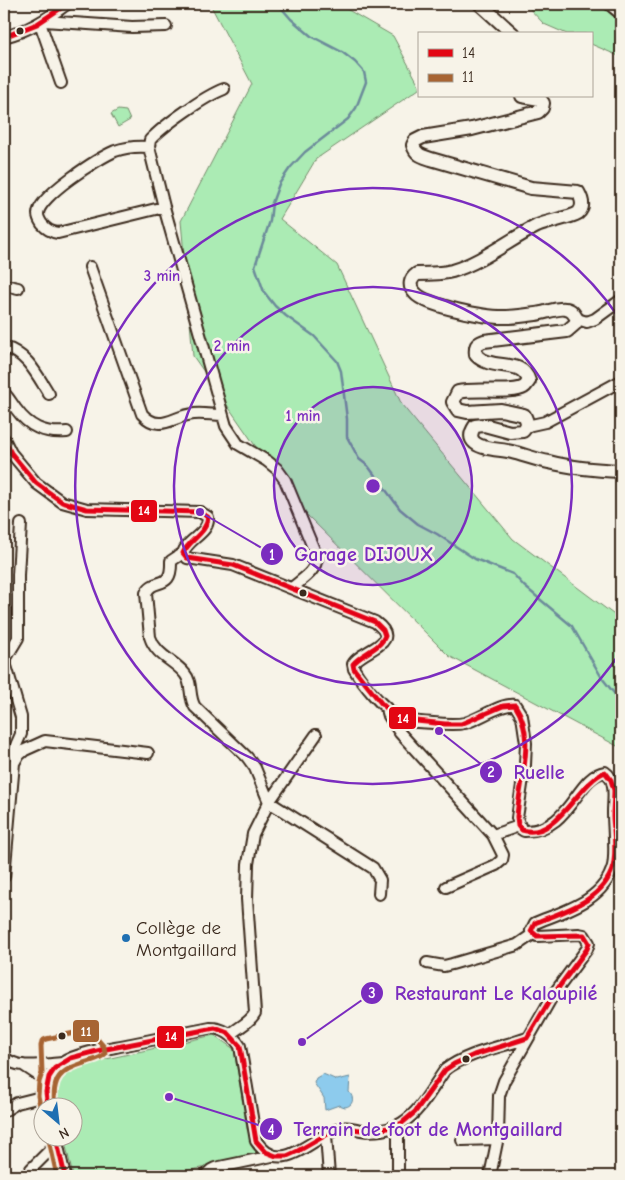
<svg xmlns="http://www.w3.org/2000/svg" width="625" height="1180" font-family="'Comic Neue',sans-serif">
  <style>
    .green { fill: #abebb4; stroke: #738a69 }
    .water { fill: #8dcbed; stroke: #6c8b9a }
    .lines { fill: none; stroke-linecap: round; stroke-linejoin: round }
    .stream { stroke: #6c8b9a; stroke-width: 2.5 }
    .minor-casing { stroke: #3b2a1e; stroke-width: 14 }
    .major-casing { stroke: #3b2a1e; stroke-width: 16 }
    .minor { stroke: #f7f3e8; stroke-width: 10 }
    .major { stroke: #f7f3e8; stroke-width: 12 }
    .bus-1-casing { stroke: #f7f3e8; stroke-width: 9 }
    .bus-2-casing { stroke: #f7f3e8; stroke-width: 9 }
    .bus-1 { stroke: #e30613; stroke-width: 5 }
    .bus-2 { stroke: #a76433; stroke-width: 5 }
    .ring { fill: none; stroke: #7b2cbf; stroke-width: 2.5 }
    .bus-dot { fill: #3b2a1e; stroke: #f7f3e8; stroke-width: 2 }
    .poi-dot { fill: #1f6fb2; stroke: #f7f3e8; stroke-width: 2 }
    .labels { text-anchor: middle; stroke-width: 5; stroke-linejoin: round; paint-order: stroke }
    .poi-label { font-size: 19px; fill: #3b2a1e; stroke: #f7f3e8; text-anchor: start }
    .centre { fill: #7b2cbf; stroke: #f7f3e8; stroke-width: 2.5 }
    .ring-label { font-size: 15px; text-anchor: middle; font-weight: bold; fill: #7b2cbf; stroke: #f7f3e8; stroke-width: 5; stroke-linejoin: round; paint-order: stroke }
    .leader { fill: none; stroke: #7b2cbf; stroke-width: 2 }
    .callout-dot { fill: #7b2cbf; stroke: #f7f3e8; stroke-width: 2 }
    .mark-label { font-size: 15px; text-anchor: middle; font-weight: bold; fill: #fff }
    .callout-label { font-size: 20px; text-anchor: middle; font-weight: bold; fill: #7b2cbf; stroke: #f7f3e8; stroke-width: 5; stroke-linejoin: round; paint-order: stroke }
    .line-badge { stroke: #f7f3e8; stroke-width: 2 }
    .badge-label { font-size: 14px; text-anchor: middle; font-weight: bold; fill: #fff }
  </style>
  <rect width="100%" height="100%" fill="#f7f3e8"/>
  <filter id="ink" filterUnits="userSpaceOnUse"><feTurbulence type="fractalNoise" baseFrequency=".02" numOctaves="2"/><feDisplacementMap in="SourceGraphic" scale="10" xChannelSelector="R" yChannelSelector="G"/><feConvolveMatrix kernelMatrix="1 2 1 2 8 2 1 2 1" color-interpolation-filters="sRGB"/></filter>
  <g filter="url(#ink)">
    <path class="green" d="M210,4H338L393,36L419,85V89L316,159L280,219L337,265L402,405L513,539L621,620V748L449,656L295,503L193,356L181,221L252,84Z
      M525,4H621V57L591,44V34H567L544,24Z
      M118,110L126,111L130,120L118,127L111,114Z
      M214,1035L234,1049L247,1129L257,1154L255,1158L159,1176H73L64,1138H72V1108L56,1107L52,1090L66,1068Z"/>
    <path class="water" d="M323,1074L337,1080L350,1077L349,1092C355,1098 353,1106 345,1107L339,1105L325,1110L324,1098L314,1083L316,1078Z"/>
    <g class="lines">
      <path class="stream" d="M278,4L291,19L311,36L342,52L355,62L364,72L366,82L356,108L348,119L305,152L290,168L279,184L272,203L270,221L255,266L264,292L275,306L286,316L314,336L337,361L341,371L347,419V437L359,459L368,466L400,509L418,524L437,534L475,559L513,574L524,586L572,626L602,678L621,702"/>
      <defs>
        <path id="minor" d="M609,4L621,14
          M44,21L132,27L166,26
          M40,23L61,83
          M4,37C28,31 47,19 67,4
          M224,89C205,96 164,125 150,140L149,147L164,207L226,426L238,444L267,461L277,469L285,480L317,557C316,572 302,579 292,588
          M149,147C137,146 126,147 115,151C99,158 38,196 38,214C38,217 40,221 42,224C47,230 51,232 58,233L164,207
          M90,267L142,414C160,434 174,415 194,414C203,413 213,415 222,415
          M4,285L18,288
          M577,319L587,322L595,319L621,300
          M4,347C27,353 37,375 49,394
          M4,393C9,398 12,404 16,409C29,427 44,434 67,432
          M527,426L545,422L621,381
          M4,439L11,453L36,483L62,502L87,509L200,512L208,517C210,533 187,539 183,553L187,558L233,565L375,622C405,644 361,649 353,664L354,669C363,684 384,710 399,717C410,723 422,722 433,723C443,724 455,725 465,723C480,719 501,703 515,705L522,716L526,743L525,765L517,818L521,829L524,831C571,832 576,776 605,772C617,780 613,799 613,812C613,828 616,851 613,866C604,901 564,911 535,923L531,931L537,936L579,934L584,935L589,943L587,949L553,995L504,1081L499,1096L498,1137L490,1176
          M183,553L171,561C172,592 154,576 146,593L150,637C156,656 174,660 185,674C193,683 188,696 195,707L247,757L255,768L269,802L373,868L380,880L379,894
          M387,709L389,716L400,733L493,835L503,855L502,860L496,865L446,887
          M17,758L13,752L21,734V717L6,666V658L18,638V575L21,524
          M493,835L519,826
          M4,877L14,763L18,756L25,750L45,741L148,753
          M427,963L444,966L452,964L517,945L533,934
          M230,1035C240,1025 248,1025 255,1013L247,899L248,864L253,834L269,802L316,735
          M4,1057C18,1071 44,1064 62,1063
          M23,1065L41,1077L46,1083
          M48,1108C45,1094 44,1079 55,1068C72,1052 108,1049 131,1044C157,1039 184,1033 210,1028C224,1028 233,1035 240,1046L256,1141C282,1180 313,1134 342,1128C348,1126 355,1129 361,1130C374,1132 391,1130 402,1123C421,1111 432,1088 445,1070C466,1053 502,1047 527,1038
          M4,1111L17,1103L45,1096
          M398,1125V1169
          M326,1135L329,1176
          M56,1138L65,1176
          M462,1140L497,1139
          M27,1176L31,1169L57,1143
          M205,1176L211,1170L215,1168L272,1156"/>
        <path id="major" d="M480,4L513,34
          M522,96L540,99L543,103L542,108L538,112L472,129L423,137L415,141L413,145C416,155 422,156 431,159L531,188L578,192C582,199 585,207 578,213C570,218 548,221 537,226C509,240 482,262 452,271C441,274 428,274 417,274C410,279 408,286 415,293C426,306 488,318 506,317C516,317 526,315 536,314C545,313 558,307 566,309C572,310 574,314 577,319L575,324L567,331L484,341C476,344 475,346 476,355C492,372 522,357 529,381C527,383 526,386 524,387C513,394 474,388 458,392L453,402L458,410L467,412L501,410L524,415C528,422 528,425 523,431L510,432L484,425L475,426C471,432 469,438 475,443C484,450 501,449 512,452C524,455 537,460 549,462C573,468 597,470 621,471"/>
      </defs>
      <use href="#minor" class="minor-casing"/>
      <use href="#major" class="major-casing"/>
      <use href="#minor" class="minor"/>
      <use href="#major" class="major"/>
      <defs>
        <path id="bus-1" d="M4,37L37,24L67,4
          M4,439L11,453L36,483L62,502L87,509L200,512L208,517C207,533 190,539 183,553L187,558L233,565L375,622L383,630L385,636C380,649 362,653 353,664L354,669L381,703L393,714L407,720L445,724H461L503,706L515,705C537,738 519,781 517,817L518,825L522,830C557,841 577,783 605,772L611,780L614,790C614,799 613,808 613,817C614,833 617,851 613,867C603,901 564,911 535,923L531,931L537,936L584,935L589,943
          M527,1038L553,995L587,949L589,943
          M48,1108L46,1092L49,1077L55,1068L71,1058L101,1050L215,1028L228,1033L240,1046L256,1141L266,1152L276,1156H287L298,1151L331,1132L342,1128L371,1131L393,1127L402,1123L415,1112L445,1070L454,1064L474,1055L527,1038
          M56,1138L65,1176"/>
        <path id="bus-2" d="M41,1110L38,1096L39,1082L42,1073L41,1046L42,1041L46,1039L84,1031L91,1032L104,1047L105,1054C100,1059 93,1060 87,1062C60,1070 51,1078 55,1107
          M49,1140L57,1176"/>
      </defs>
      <use href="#bus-1" class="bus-1-casing"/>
      <use href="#bus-2" class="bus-2-casing"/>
      <use href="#bus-1" class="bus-1"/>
      <use href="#bus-2" class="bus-2"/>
    </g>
  </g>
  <circle cx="373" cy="486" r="99" fill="#7b2cbf" fill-opacity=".12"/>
  <g class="ring">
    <circle cx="373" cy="486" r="99"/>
    <circle cx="373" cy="486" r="199"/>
    <path d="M620 653A298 298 0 1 1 620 319"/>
  </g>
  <g class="bus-dot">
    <circle cx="20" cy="31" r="4.5"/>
    <circle cx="303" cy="593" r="4.5"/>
    <circle cx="62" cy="1036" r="4.5"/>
    <circle cx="466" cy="1059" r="4.5"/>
  </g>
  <circle class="poi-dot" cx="126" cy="938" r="5"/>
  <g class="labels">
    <g class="poi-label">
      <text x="136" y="934">Collège de<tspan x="136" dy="22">Montgaillard</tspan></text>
    </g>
  </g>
  <circle cx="373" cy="486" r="8" class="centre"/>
  <g class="ring-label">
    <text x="162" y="281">3 min</text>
    <text x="232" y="351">2 min</text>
    <text x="303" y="421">1 min</text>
  </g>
  <path class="leader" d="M200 512L272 554M439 731L491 772M302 1042L372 993M169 1097L271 1129"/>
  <g class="callout-dot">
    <circle cx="200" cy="512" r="5"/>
    <circle cx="439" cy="731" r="5"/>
    <circle cx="302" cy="1042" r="5"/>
    <circle cx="169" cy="1097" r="5"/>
    <circle cx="272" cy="554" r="12"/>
    <circle cx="491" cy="772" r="12"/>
    <circle cx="372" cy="993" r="12"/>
    <circle cx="271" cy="1129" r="12"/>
  </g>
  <g class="mark-label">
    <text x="272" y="560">1</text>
    <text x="491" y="777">2</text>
    <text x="372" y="998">3</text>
    <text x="271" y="1135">4</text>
  </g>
  <g class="callout-label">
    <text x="364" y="561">Garage DIJOUX</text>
    <text x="539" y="779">Ruelle</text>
    <text x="496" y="1000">Restaurant Le Kaloupilé</text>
    <text x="428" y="1136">Terrain de foot de Montgaillard</text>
  </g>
  <g class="line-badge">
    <rect x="130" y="499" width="28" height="24" rx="5" fill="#e30613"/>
    <rect x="388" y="706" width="29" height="24" rx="5" fill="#e30613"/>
    <rect x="72" y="1019" width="28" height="24" rx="5" fill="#a76433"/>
    <rect x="156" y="1025" width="29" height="24" rx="5" fill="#e30613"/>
  </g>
  <g class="badge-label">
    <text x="144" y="515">14</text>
    <text x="403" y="723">14</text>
    <text x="86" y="1036">11</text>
    <text x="171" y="1041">14</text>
  </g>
  <rect width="625" height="1180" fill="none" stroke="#f7f3e8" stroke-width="20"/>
  <rect x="10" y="10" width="605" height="1160" fill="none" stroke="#3b2a1e" stroke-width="2" filter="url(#ink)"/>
  <rect x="418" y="32" width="175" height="65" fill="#f7f3e8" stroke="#aca397"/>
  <rect x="428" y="49" width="25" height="8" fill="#e30613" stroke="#aca397"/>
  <text x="462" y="58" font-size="15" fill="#3b2a1e">14</text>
  <rect x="428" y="74" width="25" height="8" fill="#a76433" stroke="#aca397"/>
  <text x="462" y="82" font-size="15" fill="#3b2a1e">11</text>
  <g transform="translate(58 1122) rotate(152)"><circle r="24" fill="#f7f3e8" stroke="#aca397"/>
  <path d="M0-4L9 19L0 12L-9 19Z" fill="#1f6fb2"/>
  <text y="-8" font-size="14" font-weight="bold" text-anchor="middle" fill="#3b2a1e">N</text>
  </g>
</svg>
